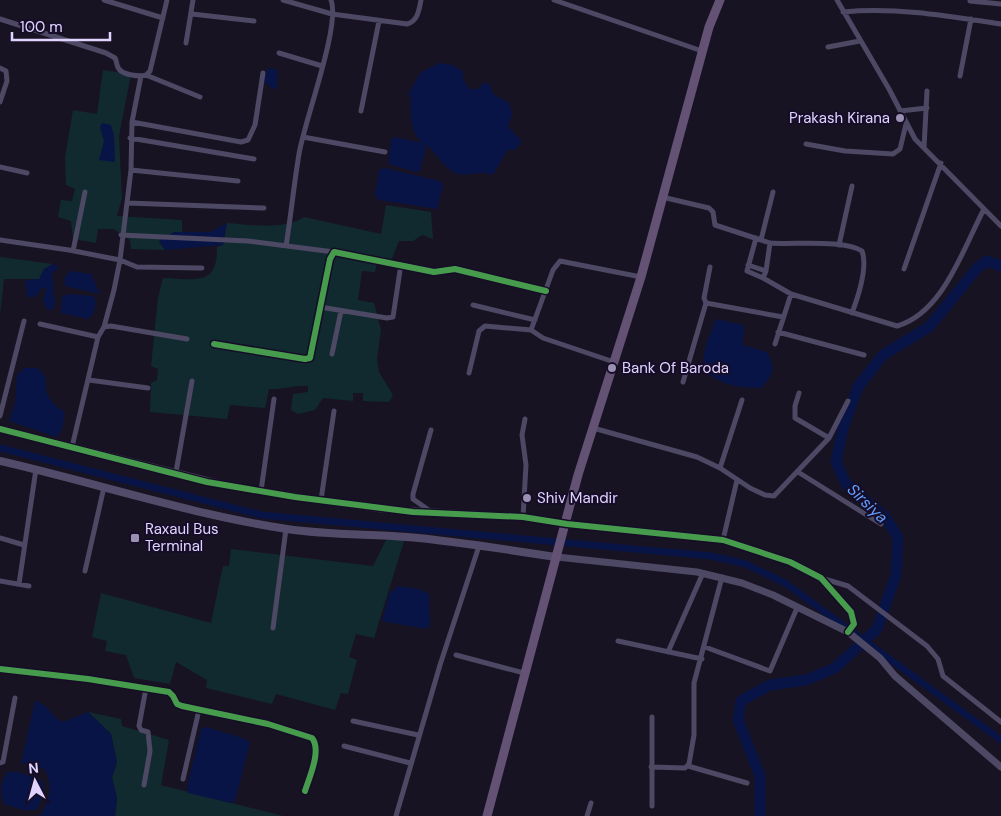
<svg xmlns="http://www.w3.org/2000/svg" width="1001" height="816" font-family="'DM Sans',sans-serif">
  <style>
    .green { fill: #112a30 }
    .water { fill: #081445 }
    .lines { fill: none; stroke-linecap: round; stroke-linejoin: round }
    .canal { stroke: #081445; stroke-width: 7 }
    .river { stroke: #081445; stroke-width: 11 }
    .minor { stroke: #4d4863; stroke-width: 5 }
    .tertiary { stroke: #4d4863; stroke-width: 7 }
    .secondary { stroke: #524b69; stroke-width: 8 }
    .primary { stroke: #635274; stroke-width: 9 }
    .cycleway-casing { stroke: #160d28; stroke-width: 9 }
    .cycleway { stroke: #469c4c; stroke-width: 6 }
    .poi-dot { fill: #9a90b2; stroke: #160d28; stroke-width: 2 }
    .labels { text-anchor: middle; stroke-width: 4; stroke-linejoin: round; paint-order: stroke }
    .poi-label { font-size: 15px; fill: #e0d4ff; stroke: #160d28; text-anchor: start }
    .water-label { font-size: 16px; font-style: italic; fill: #629fff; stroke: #160d28 }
  </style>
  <rect width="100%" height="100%" fill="#181322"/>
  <path class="green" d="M103,70L131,74L119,136L122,198L117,216L182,220V233L174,232L159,242L165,250L131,249L130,240L114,229H98L96,243L73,239L71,221L58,217L61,200L72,201L75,189L66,185L65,157L73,110L97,114Z
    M386,205L431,212L433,239L422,235L413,241H399L392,259L378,258L375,272L362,271L358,300L374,303L381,330L377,359L379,372L393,395L389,402L363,401V393H353V401L323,398L315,410L298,414L291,410L293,394L308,392V386C294,385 283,390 269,389L265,408L230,405L227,419L150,412L151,383L157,380L158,369L151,366L158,298L163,278C194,279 218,287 217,247L223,245L227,223C250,225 284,230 304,217L381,234Z
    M0,257L53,264L44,269L40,279H4L0,315Z
    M387,538L404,541L374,638L356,634L349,657L357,660L348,694L341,693L335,710L276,694L272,704L206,688L207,680L176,662L170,684L134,678L126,655L105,651L107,641L92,637L101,593L211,623L223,566H229L231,549L373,566Z
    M88,712L121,719L122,726L169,740L161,785L283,816H115L117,798L112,778L117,762L111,734Z"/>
  <path class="water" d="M439,63L452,65L463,71V79L469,89H478L484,82L491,86L493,94L509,103L512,114L508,127L522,141L515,150H507L495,172L491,175C479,169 465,179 453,172C442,165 435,151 425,144L426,148L420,171L416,172L388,164L391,139L395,137L423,143C407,131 413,111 409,93L420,73Z
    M268,68L276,69L278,73L277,88L273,89L263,81Z
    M102,123L111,125L114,135L115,162L99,160L104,141L100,127Z
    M384,168L440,181L443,185L437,209L379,200L375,195L379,170Z
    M227,223L223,245L165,250L159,241L174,232H210Z
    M53,264L59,267L52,274L55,305L52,310L46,309L43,299L46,288H42L35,297H27L25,280L39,279L44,269Z
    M70,271L91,274L100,294L65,286L64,278Z
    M68,294L93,296L96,301L94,313L88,319L61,313L62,297Z
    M716,319L744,325L743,345L767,352C776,369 774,374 761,388C739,388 718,385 702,368L706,344Z
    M24,368H38L46,378C44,395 50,403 65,412L62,430L56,437L9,421L15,403L17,375Z
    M398,586L419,589L429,594L430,625L426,629L382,621L389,594Z
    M35,701C50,705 50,716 63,722L88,712L111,734L117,762L112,778L117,798L115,816H33L41,815C49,800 54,785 44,769L21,763Z
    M206,727L243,738L250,742L235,801L231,803L188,793L187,787L201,729Z
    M8,772H18L42,780C47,790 42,801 36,810H23L4,804C0,794 0,781 8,772Z"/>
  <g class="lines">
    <path class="canal" d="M0,448L261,515L711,556L746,564L785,583L1001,740"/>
    <path class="river" d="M760,816V776L738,720L741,701L770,685L806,680L835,668L877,629L896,575L898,538L886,518L846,484L836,462L843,428L858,387L883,355L929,327L978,267L987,261L1001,266"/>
    <path class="minor" d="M104,0L163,18
      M283,0L332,14L407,24C418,21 419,10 421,0
      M554,0L702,51
      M837,0L889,89L915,139L1001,226
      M970,1L1001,4
      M843,12C897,7 948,16 1001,24
      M192,14L254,21
      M0,19L106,53L115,58C117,61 116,66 119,69C123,75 140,77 146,75L150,71L167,0
      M186,43L193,0
      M828,47L860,41
      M279,53L322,66
      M0,68L6,71L7,81L0,102
      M146,75L200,97
      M960,76L971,19
      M361,111L379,21
      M900,111L927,108
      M132,122L241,142L248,140L255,125L263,73
      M303,137L385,152
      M130,138L254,159
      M806,144L845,151L893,154L900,149L906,124
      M924,148L927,91
      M0,167L27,173
      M131,170L238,181
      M662,197L709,208L713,212L715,225L761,240
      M128,203L264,208
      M121,235L248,241L334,252
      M756,238L747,271L763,278
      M0,240L69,250L120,260L137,267L202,268
      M770,243C792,245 845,239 862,251C868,267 858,297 852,313
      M839,245L852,186
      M286,246C291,215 294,184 299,154C304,122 341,25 331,0
      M73,251L85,192
      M748,265L766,271L763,278L791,294L897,326C943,313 963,249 984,209
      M710,267L704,298L706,303L783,317
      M904,269L941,163
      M766,271L770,243L761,240L773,192
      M473,305L535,320
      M320,307L387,318L393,317L401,264
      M40,324L98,337
      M104,327L114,290L120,260L131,170L132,122L141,76
      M531,330L553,270L560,261L641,277
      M778,332L864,355
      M214,344L305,359L310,358L330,259L334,252L434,272L455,269L546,291
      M775,344L791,294
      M332,354L341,311
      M469,373L479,331L485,326L531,330L543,338L614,362
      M89,380L148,388
      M683,382L706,303
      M799,393L795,406V418L829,438
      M0,416L24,321
      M593,428L697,457L720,468L750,488L765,495L774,496L829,438L848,401
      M72,447L98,337L104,327L111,326L187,339
      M720,468L742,400
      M176,472L192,381
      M798,472L881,524
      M261,491L274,399
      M321,500L334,411
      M430,511L413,499V494L431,430
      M523,517L526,465L522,435L525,419
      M567,524C647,532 783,532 839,597C845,604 851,611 854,619L848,632
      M0,538L24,545
      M723,540L737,480
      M85,571L104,487
      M821,578L848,586L927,646L938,659L943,676L1001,722
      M0,581L29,586
      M19,584L36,469
      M273,628L286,529
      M618,641L702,659
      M705,647L770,671L797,608
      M668,652L703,573
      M456,655L524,673
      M0,669L88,679L169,692L173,696L177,704L182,706L268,724L312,738C322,750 309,778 305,791
      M652,717V806
      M353,721L418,735
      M344,746L410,763
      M0,763L3,762L15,698
      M688,766L747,783
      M651,767L685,768L689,764L694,735V683L722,577
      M183,779L199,710
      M144,785L150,751L148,732L141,730L139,726L146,688
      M396,816L440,665L479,546
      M587,816L591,803"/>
    <path class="tertiary" d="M0,429L233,487L381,509L523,517L567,524
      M557,557L697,572L742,583L773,595L848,632L880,658L895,676L1001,767"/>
    <path class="secondary" d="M0,461C96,483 189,514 287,529C327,535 367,534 407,537C457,541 507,550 557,557"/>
    <path class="primary" d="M487,816L578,475L641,277L709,27L720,0"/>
    <defs>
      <path id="cycleway" d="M214,344L305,359L310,358L330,259L334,252L434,272L455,269L546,291
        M0,429L207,482L295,497L413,512L523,517L567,524L723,540L790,562L821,578L851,612L854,624L848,632
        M0,669L88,679L169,692L173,696L177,704L182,706L268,724L312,738C322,750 309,778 305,791"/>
    </defs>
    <use href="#cycleway" class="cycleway-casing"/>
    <use href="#cycleway" class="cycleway"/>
  </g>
  <g class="poi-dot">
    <circle cx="900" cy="118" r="5"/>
    <circle cx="612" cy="368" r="5"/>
    <circle cx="527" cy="498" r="5"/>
    <rect x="130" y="533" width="10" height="10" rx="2.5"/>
  </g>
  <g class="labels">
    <g class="poi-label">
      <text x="890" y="123" text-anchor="end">Prakash Kirana</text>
      <text x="622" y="373">Bank Of Baroda</text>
      <text x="537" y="503">Shiv Mandir</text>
      <text x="145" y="534">Raxaul Bus<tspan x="145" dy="17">Terminal</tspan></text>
    </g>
    <g class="water-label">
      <text transform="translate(868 503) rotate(44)" y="6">Sirsiya</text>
    </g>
  </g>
  <g transform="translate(35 781) rotate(354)" stroke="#160d28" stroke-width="4" paint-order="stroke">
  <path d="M0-4L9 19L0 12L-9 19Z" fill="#e0d4ff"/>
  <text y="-8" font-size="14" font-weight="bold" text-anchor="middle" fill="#e0d4ff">N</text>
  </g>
  <path d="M12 32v8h98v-8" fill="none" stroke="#e0d4ff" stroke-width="2.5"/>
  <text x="20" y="32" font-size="15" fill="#e0d4ff" stroke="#160d28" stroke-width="4" paint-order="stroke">100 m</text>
</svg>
